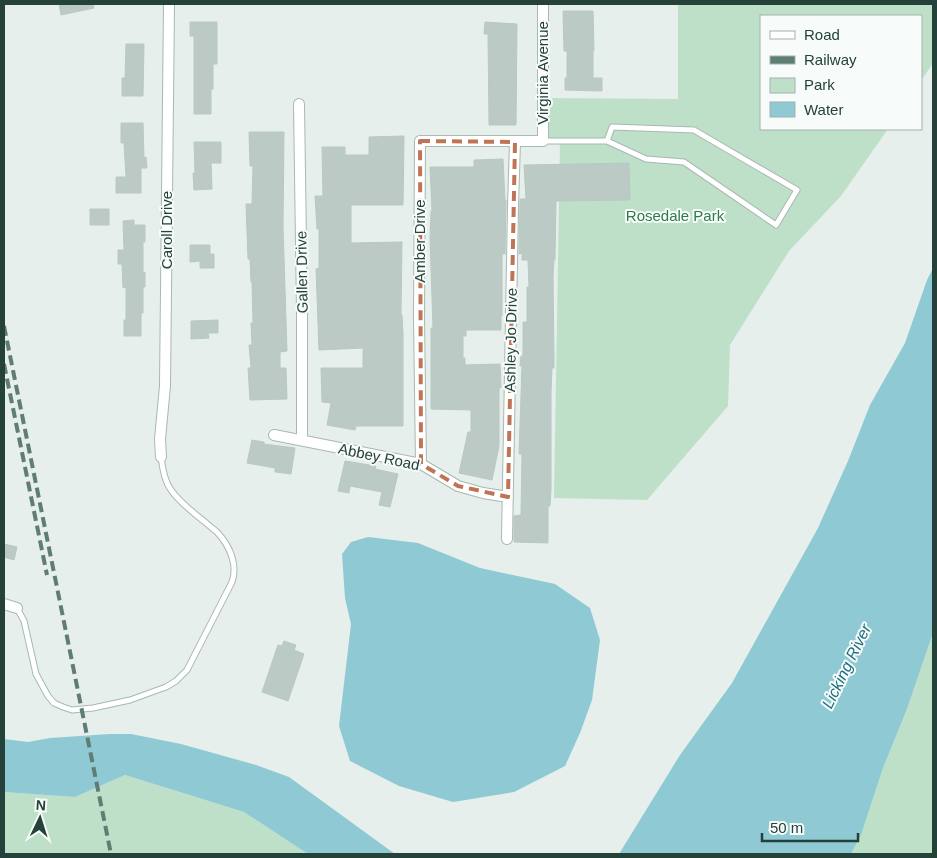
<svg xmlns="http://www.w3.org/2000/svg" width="937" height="858" font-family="Helvetica,sans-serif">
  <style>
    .green { fill: #bfe0c8 }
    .water { fill: #8ec9d4 }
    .building { fill: #bbcac4; stroke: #b8c9c2 }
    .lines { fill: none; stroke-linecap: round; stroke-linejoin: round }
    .service-casing { stroke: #a8b8b2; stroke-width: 7 }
    .minor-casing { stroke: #a8b8b2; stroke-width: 12 }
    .service { stroke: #fff; stroke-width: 5 }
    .minor { stroke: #fff; stroke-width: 10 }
    .rail { stroke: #5f7d75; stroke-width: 4; stroke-dasharray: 10 5; stroke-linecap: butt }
    .marked { fill: none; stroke: #c07456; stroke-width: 4; stroke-dasharray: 10 6; stroke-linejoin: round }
    .labels { text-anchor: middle; stroke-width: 4; stroke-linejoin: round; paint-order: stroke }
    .street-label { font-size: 15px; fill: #24423a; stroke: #f7fbf9 }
    .park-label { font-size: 15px; fill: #2d7a4b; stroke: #f7fbf9 }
    .water-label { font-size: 16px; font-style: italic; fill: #1c6f80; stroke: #f7fbf9 }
  </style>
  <rect width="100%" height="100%" fill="#e6efeb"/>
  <path class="green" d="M678,4H933V63L921,81V16H761V129H888L841,196L789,251L730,345L728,406L647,500L554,498L560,142L543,141L542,98L678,99Z
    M933,633V854H851L861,835L883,768L907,709Z
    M125,775L244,812L308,854H4V792L75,797Z"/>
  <path class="water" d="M933,268V633L907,709L883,768L861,835L851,854H619L680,755L732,683L818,528L848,461L870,405L905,343L927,280Z
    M368,537L418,543L480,568L555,584L590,608L600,640L592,700L580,733L565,766L514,792L453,802L399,786L350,761L339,726L351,624L345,598L342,554L351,542Z
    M110,734H131L181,744L256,765L289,777L395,854H308L244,812L125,775L75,797L4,792V739L28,742L50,738Z"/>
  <path class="building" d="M59,4H93L94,8L61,15Z
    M563,11H593L594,51H593V78H602V91L565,90V78H567V51H564Z
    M190,22H217V64H213V89H211V114H194V36H190Z
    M485,22L517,24L516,125H489L488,34H484Z
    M126,44H144L143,96H122V78H125Z
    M121,123H143L144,158L146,157L147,168H141V193H116V177H126L124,143H121Z
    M249,132H284L283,226L287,351L280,352V368H286L287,399L250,400L248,368H251L249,345H252L251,323H253L252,282H251L250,259H248L246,204H252L253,166H250Z
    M404,136L403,205H351V243L402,242L401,315H402L403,334V426H356L355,430L327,425L331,403L322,402L321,368H363V348L319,350L316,269L319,268V229H317L315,196H323L322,147H345V155H369V137Z
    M194,142H221V163H211L212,189L194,190L193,173H195Z
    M503,159L505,200H506L505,254H502V316H501V330H466V336H463V358H465V365L500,364L501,388H499V446L492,480L459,473L468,432H471V410L431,409V328H433L430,238L431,211H432L430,167H474V160Z
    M629,163L630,200L556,201L555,260H554L553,276L554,358V368H552L551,392V489L550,506H548V543L514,542V516L521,515L522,454H519L522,366H520L521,356H523V322H527V287H529L528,260H522V253L519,254L520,199H526L524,165Z
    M90,209H109V225H90Z
    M134,220V225H145V242H143V273L145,272V287H143V313H141V336H124V320H126V287L123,288L122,264H118V250H124L123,221Z
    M190,245H210V254H214V268H200V261L190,262Z
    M218,320V333H208L209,338L191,339V321Z
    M252,440L264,442V444L295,448L291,474L275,472V468L247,463Z
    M345,461L376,466L375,469L398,474L390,507L379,505L382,492L350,486L349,493L338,491Z
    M4,544L17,547L14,560L4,557Z
    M284,641L296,645L294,650L304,654L288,701L262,692L278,645L282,646Z"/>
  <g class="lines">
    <defs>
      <path id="service" d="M543,141H607L646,159L684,162L776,225L797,190L694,130L612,127L607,141
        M17,608L24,621L36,674L48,696L54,703L63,707L72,710L93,708L130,700L166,687L176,681L187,670L232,582C238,565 230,546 217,532C214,529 209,526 205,522C194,513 180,503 171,490C164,480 163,469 161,457"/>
      <path id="minor" d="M299,104L302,313V440
        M274,435L421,464L458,486L483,493L508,497
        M161,457L160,439L165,386L169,4
        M421,464L419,317L420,141H543V4
        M507,539L513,206L515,142
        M4,604L17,608"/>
    </defs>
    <use href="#service" class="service-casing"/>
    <use href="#minor" class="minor-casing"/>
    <use href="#service" class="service"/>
    <use href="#minor" class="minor"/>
    <path class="rail" d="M4,326L111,854
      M4,364L47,575"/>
  </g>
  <path class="marked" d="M420,141L515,142L508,497L458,486L421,464Z"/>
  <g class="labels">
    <g class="street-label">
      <text transform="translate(543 73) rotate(-90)" y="5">Virginia Avenue</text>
      <text transform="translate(167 230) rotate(-90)" y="5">Caroll Drive</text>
      <text transform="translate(420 241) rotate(-90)" y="5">Amber Drive</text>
      <text transform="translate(302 272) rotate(-91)" y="5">Gallen Drive</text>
      <text transform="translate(511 340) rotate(-89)" y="5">Ashley Jo Drive</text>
      <text transform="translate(379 457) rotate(12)" y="5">Abbey Road</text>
    </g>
    <g class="park-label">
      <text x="675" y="221">Rosedale Park</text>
    </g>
    <g class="water-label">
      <text transform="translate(846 666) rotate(-64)" y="6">Licking River</text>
    </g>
  </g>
  <rect width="937" height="858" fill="none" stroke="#24423a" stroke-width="10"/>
  <rect x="760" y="15" width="162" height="115" fill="#f7fbf9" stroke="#a3b1ad"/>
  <rect x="770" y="31" width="25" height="8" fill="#ffffff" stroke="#a3b1ad"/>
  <text x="804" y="40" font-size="15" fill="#24423a">Road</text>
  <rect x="770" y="56" width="25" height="8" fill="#5f7d75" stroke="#a3b1ad"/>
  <text x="804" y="65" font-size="15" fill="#24423a">Railway</text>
  <rect x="770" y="78" width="25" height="15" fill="#bfe0c8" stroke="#a3b1ad"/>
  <text x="804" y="90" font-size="15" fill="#24423a">Park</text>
  <rect x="770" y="102" width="25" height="15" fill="#8ec9d4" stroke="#a3b1ad"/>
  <text x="804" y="115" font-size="15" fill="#24423a">Water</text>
  <g transform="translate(40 818) rotate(4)" stroke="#f7fbf9" stroke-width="4" paint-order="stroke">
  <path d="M0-4L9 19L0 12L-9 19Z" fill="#24423a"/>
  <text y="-8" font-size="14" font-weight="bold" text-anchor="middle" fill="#24423a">N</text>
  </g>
  <path d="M762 833v8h96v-8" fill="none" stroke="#24423a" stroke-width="2.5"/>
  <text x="770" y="833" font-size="15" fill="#24423a" stroke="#f7fbf9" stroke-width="4" paint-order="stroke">50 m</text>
</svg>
